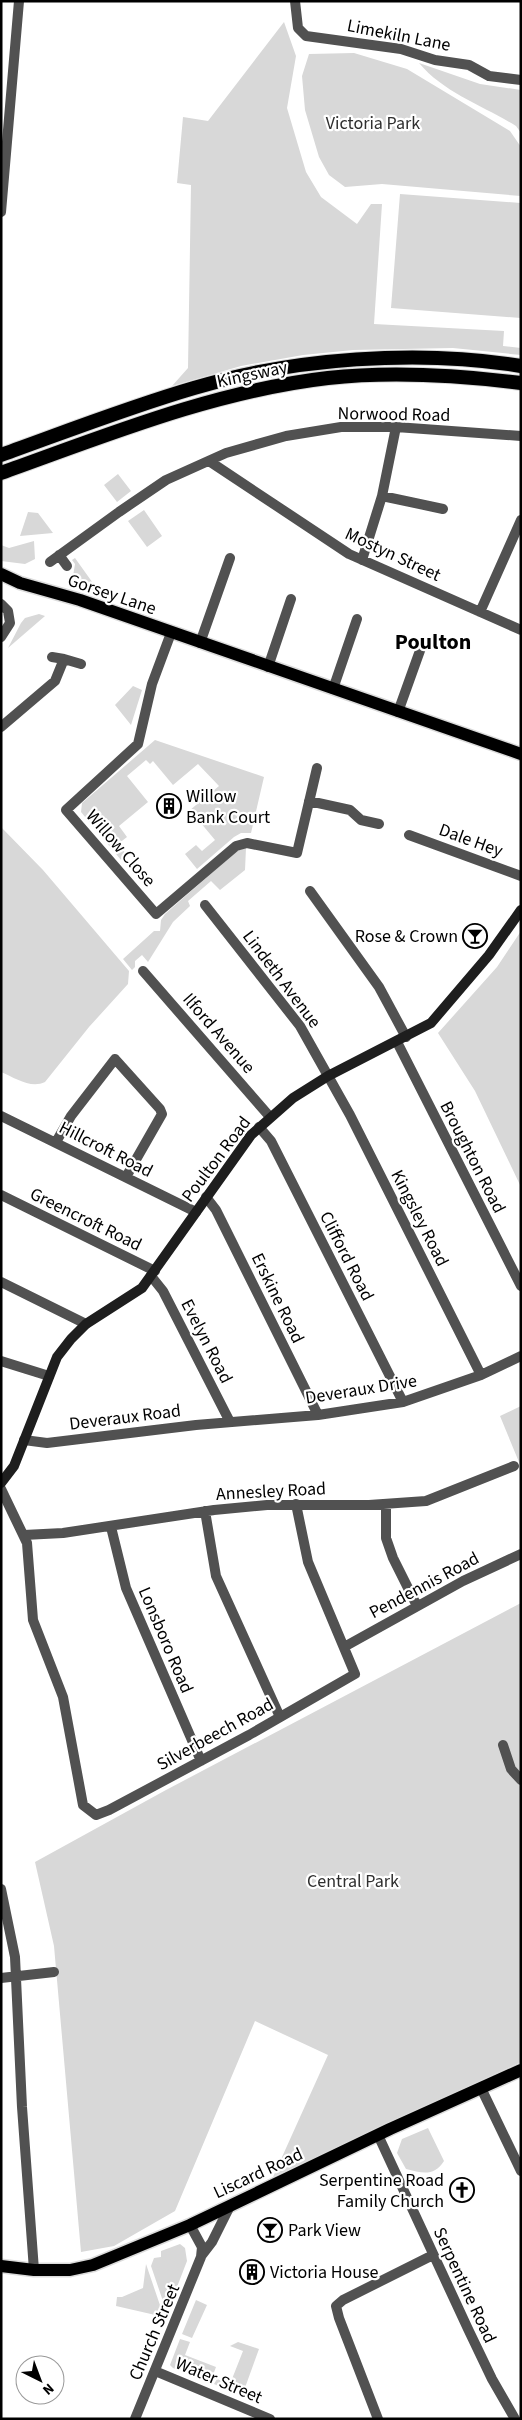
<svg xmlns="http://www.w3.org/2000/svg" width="522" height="2420" font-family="'Source Sans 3',sans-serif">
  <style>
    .green { fill: #d8d8d8 }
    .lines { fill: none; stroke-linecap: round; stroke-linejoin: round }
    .primary-casing { stroke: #dbdbdb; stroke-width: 15 }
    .trunk-casing { stroke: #dbdbdb; stroke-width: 16 }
    .minor { stroke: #515151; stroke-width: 10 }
    .tertiary { stroke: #515151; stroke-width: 10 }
    .secondary { stroke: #1e1e1e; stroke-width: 10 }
    .primary { stroke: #000; stroke-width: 12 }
    .trunk { stroke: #000; stroke-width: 14 }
    .labels { text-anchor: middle; stroke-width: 4.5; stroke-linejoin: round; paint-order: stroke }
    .street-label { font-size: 18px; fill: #000; stroke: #fff }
    .park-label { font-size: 18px; fill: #2f2f2f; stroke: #fff }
    .poi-label { font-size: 18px; fill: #000; stroke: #fff; text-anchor: start }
    .district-label { font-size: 22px; font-weight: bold; fill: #000; stroke: #fff }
  </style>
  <rect width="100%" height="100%" fill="#fff"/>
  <path class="green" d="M284,22L296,56L287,108L306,172L321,197L357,224L371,204H382L374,324L504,331L503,346L521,348V355L453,348L353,350L303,355L241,366L172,386L188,368L191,185L177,183L183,117L208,121Z
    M354,53L407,69L510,131L521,147V196L382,184L345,187L329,175L319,157L305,110L302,76L309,54Z
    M419,63L480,84L521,90V133L516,126C484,106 444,93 419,63Z
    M400,194L521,203V318L391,308Z
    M118,474L131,491L117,502L104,485Z
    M144,510L162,536L147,547L128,521Z
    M28,512L38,513L53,533L20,536Z
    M34,541L35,559L25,564L1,561V545L9,548Z
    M75,558L100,593L72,582L75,564L72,560Z
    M39,614L45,616L8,648L21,623L25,618Z
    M133,686L142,690L131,725L115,705Z
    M155,740L264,777L251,833H241L234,837L197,869L185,854L196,845L202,851L215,840L190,810L219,786L198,764L173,785L153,761L150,764L146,760L127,776L148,802L119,826L127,837L118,844L127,855L121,860L81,812L82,803Z
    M1,827L43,870L129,971L128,984L89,1027L45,1082C31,1089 15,1078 1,1072Z
    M246,848L245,870L220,890L211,881L188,901L190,906L173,922L148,962L142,955L135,961V967L132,970L123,959L154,931H160L161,920L165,914L238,850Z
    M521,931V1187L475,1091L438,1033L497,967Z
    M521,1406V1467L500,1416Z
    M521,1603V2062L273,2177L328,2055L255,2021L175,2211L114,2246L81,2252L54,1946L35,1862L166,1790Z
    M428,2128L444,2161C434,2177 422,2173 406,2169L397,2153L402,2139Z
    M180,2244L185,2248L187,2261L167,2313L151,2266L154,2258L161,2257V2251Z
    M146,2264L164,2317L116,2306L117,2297H122L143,2288Z
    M196,2300L207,2305L192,2338L182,2334Z
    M180,2339L190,2342L185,2355L216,2367L210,2383L173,2368L170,2365Z
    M238,2342L259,2349L242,2396L214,2384L217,2379L230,2384L243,2351L230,2346Z"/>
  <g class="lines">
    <defs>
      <path id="primary" d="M1,574L20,583L80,600L521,754
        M1,2266L34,2270H70L93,2265L190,2225L390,2129L521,2070"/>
      <path id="trunk" d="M1,455C65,432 129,407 194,388C293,358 419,349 521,366
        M1,473C107,435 215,391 328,378C392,371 457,375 521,383"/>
    </defs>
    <use href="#primary" class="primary-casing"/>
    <use href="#trunk" class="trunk-casing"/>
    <path class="minor" d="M295,1L298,28L306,36L401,49L435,60L469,65L489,76L521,80
      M1,212L19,1
      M209,461L349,554L521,630
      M382,496L443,509
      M59,555L67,566
      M362,560L382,496L396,427
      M50,562L119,512L166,480L226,453L286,436L341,427H396L521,436
      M1,604L8,611L10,623L1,637
      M480,612L521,520
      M171,633L152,684L138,744L66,810L156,914L236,846L247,843L297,853L317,768
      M200,643L230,558
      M52,657L64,659
      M268,667L291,599
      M333,689L357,619
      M398,712L422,645
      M1,727L55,681L64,659L81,664
      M309,801L350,810L361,820L379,824
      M409,835L521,876
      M310,891L379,987L406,1037
      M205,905L300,1026L350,1115L481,1375
      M143,971L270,1117
      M397,1042L521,1286
      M1,1116L196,1212
      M259,1127L271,1141L403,1402
      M56,1142L71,1116L115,1059L160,1109L162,1114L126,1177
      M1,1195L155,1271
      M206,1197L216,1210L318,1415
      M151,1276L163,1291L230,1422
      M1,1282L86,1324
      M1,1361L49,1376
      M24,1440L47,1443L196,1425L318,1415L403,1402L481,1375L521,1356
      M1,1489L27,1543L33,1620L63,1697L83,1805L96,1815L109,1810L249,1735L355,1674L308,1562L296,1504
      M386,1504V1538L393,1558L417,1606
      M205,1511L216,1576L280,1717
      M111,1527L126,1588L201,1761
      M24,1535L63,1533L214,1510L267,1505H369L426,1501L514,1466
      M344,1647L463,1581L521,1554
      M503,1745L511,1769L521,1780
      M1,1889L15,1957L22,2107L34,2270
      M1,1978L54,1972
      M481,2088L521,2171
      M378,2135L468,2329L492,2379L515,2419
      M155,2371L270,2419
      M378,2419L339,2318L336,2306L343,2300L433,2255"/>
    <path class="tertiary" d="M202,2255L212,2242L230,2206
      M135,2419L201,2257L202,2247L190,2225"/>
    <path class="secondary" d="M1,1483L14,1466L57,1357L71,1339L86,1324L142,1288L251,1135L293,1098L328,1076L431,1023L489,955L521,910"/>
    <use href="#primary" class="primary"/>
    <use href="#trunk" class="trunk"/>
  </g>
  <defs>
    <symbol id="building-ring" viewBox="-11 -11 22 22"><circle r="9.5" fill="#fff" stroke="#000" stroke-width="1.5"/><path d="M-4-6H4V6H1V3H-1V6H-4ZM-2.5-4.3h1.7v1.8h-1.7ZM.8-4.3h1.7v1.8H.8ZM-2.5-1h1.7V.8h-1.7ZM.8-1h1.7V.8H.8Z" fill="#000"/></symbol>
    <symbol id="bar-ring" viewBox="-11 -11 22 22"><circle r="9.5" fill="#fff" stroke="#000" stroke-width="1.5"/><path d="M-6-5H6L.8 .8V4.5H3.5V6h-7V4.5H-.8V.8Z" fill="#000"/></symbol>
    <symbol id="church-ring" viewBox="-11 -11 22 22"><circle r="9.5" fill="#fff" stroke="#000" stroke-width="1.5"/><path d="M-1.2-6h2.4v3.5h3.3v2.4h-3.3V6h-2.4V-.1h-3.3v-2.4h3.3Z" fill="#000"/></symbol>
  </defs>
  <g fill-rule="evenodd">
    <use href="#building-ring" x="155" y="792" width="28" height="28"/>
    <use href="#bar-ring" x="461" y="922" width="28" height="28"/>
    <use href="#church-ring" x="448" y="2176" width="28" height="28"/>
    <use href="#bar-ring" x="256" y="2216" width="28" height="28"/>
    <use href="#building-ring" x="238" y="2258" width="28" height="28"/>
  </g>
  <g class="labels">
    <g class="street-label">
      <text transform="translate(399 35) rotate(11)" y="6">Limekiln Lane</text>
      <text transform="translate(252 374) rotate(-12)" y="6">Kingsway</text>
      <text transform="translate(394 414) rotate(1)" y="6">Norwood Road</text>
      <text transform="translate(393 554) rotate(25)" y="6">Mostyn Street</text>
      <text transform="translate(112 594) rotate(19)" y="6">Gorsey Lane</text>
      <text transform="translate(471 840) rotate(20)" y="6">Dale Hey</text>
      <text transform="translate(121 848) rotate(49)" y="6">Willow Close</text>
      <text transform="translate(282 979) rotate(53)" y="6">Lindeth Avenue</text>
      <text transform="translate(219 1033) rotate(49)" y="6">Ilford Avenue</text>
      <text transform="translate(106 1149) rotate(27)" y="6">Hillcroft Road</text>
      <text transform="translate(473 1157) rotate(63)" y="6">Broughton Road</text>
      <text transform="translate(216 1159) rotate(-53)" y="6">Poulton Road</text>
      <text transform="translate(420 1218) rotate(63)" y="6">Kingsley Road</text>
      <text transform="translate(86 1219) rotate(26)" y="6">Greencroft Road</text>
      <text transform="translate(347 1256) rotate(63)" y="6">Clifford Road</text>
      <text transform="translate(278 1298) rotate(64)" y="6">Erskine Road</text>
      <text transform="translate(207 1341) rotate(63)" y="6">Evelyn Road</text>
      <text transform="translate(361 1389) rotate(-9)" y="6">Deveraux Drive</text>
      <text transform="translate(125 1417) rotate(-7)" y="6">Deveraux Road</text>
      <text transform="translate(271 1491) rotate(-3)" y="6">Annesley Road</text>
      <text transform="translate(424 1585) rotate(-28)" y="6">Pendennis Road</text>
      <text transform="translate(166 1640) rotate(67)" y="6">Lonsboro Road</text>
      <text transform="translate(215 1734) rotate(-29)" y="6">Silverbeech Road</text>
      <text transform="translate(258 2173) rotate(-25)" y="6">Liscard Road</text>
      <text transform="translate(465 2285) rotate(65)" y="6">Serpentine Road</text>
      <text transform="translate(154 2332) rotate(-67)" y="6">Church Street</text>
      <text transform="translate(219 2380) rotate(23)" y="6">Water Street</text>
    </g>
    <g class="park-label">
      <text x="373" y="129">Victoria Park</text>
      <text x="353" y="1887">Central Park</text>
    </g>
    <g class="poi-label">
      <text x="186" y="802">Willow<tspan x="186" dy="21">Bank Court</tspan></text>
      <text x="458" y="942" text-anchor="end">Rose &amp; Crown</text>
      <text x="444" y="2186" text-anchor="end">Serpentine Road<tspan x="444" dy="21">Family Church</tspan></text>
      <text x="288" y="2236">Park View</text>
      <text x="270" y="2278">Victoria House</text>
    </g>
    <g class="district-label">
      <text x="433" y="649">Poulton</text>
    </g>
  </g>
  <rect width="522" height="2420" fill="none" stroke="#000000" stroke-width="5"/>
  <g transform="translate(40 2380) rotate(138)"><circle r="24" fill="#ffffff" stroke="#999999"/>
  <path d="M0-4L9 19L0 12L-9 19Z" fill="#000000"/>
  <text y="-8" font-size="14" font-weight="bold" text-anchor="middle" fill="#000000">N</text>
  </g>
</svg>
